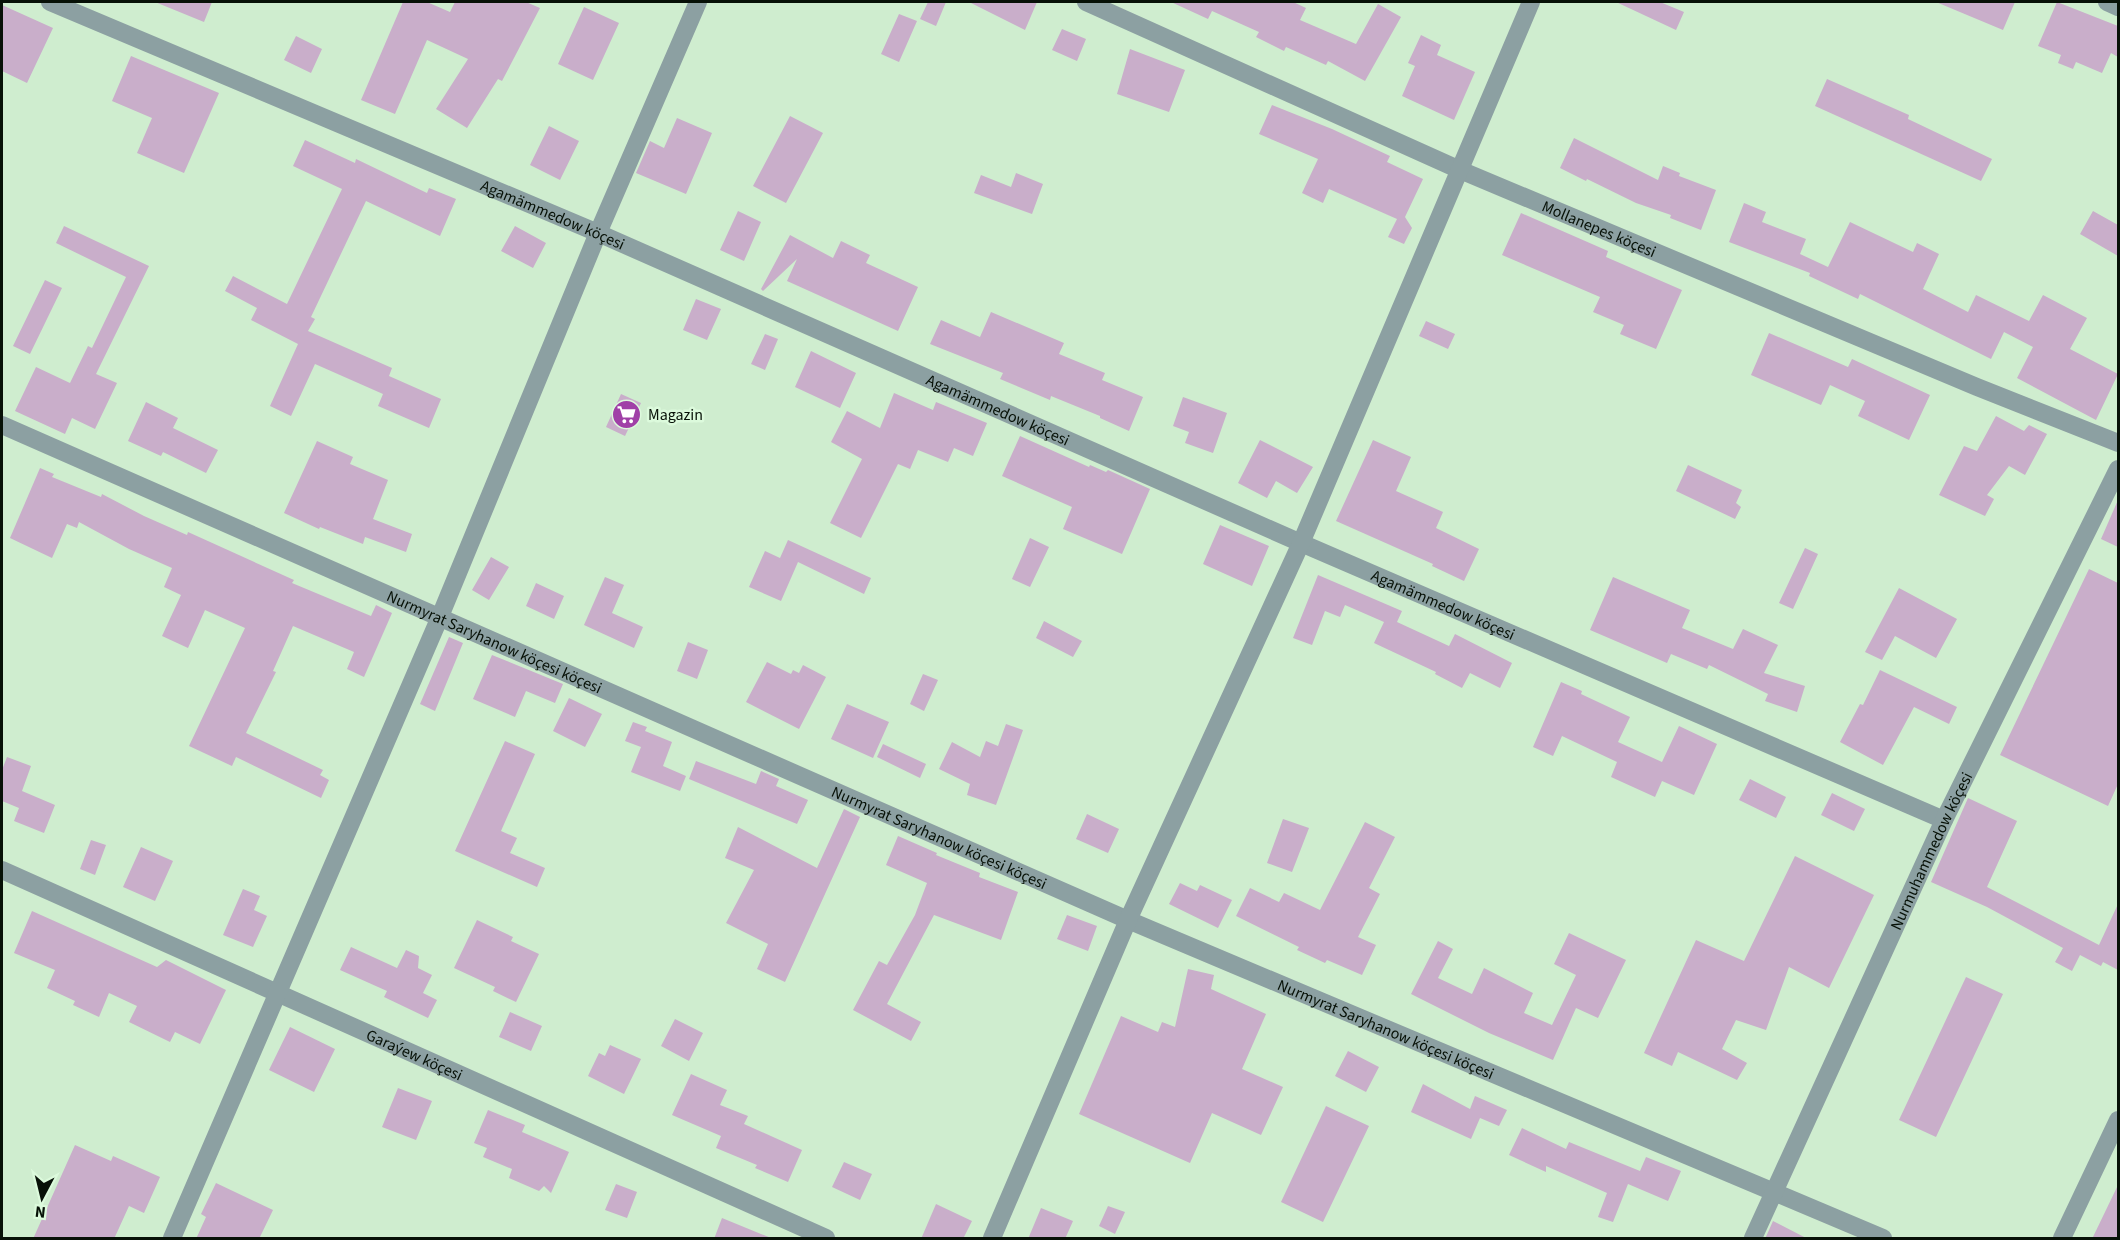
<svg xmlns="http://www.w3.org/2000/svg" width="2120" height="1240" font-family="'Source Sans 3',sans-serif">
  <style>
    .building { fill: #c9aeca }
    .lines { fill: none; stroke-linecap: round; stroke-linejoin: round }
    .street { stroke: #8ca0a2; stroke-width: 18 }
    .labels { text-anchor: middle; stroke-width: 5; stroke-linejoin: round; paint-order: stroke }
    .street-label { font-size: 16px; fill: #071107; stroke: #dcfadc }
    .poi-label { font-size: 16px; fill: #071107; stroke: #dcfadc; text-anchor: start }
  </style>
  <rect width="100%" height="100%" fill="#cfedcf"/>
  <path class="building" d="M155,2H212L204,22Z
    M403,2H427L450,12L455,2H526L540,8L502,81L498,79L467,128L436,109L468,59L427,40L395,114L361,100Z
    M928,2H946L936,26L920,19Z
    M969,2H1037L1025,30Z
    M1171,2H1293L1306,8L1300,20L1356,44L1378,4L1401,17L1365,81L1328,61L1326,65L1286,47L1284,51L1256,37L1259,32L1212,11L1208,19Z
    M1616,2H1660L1684,12L1676,30Z
    M1936,2H2015L2003,30Z
    M2057,2L2118,26V57L2111,53L2102,73L2076,62L2073,69L2058,63L2061,55L2038,46Z
    M2,5L53,28L27,83L2,71Z
    M584,7L619,23L593,80L558,64Z
    M899,14L917,21L899,62L881,54Z
    M1062,29L1086,39L1077,61L1052,50Z
    M1421,35L1441,45L1437,55L1475,72L1454,120L1402,96L1415,66L1408,63Z
    M296,36L322,49L311,73L284,60Z
    M1130,49L1185,70L1169,112L1117,94Z
    M131,56L219,93L184,173L137,153L152,118L112,101Z
    M1827,79L1909,115L1908,119L1992,159L1981,181L1815,106Z
    M1272,105L1332,129L1390,156L1387,162L1423,179L1405,217L1412,228L1404,244L1388,237L1397,219L1329,189L1323,203L1302,193L1318,159L1259,134Z
    M790,116L823,133L786,203L753,186Z
    M677,118L712,133L686,194L636,173L650,141L664,148Z
    M549,126L579,141L560,180L530,165Z
    M1574,138L1658,180L1663,166L1680,173L1679,176L1716,190L1701,230L1670,218L1671,215L1636,203L1587,179L1586,181L1560,168Z
    M305,140L355,163L356,159L427,193L429,188L456,199L440,236L366,201L311,317L315,319L308,331L392,368L389,376L441,399L429,428L378,406L383,394L315,364L291,416L270,406L298,344L251,320L257,308L225,291L233,276L287,304L342,189L293,166Z
    M1016,173L1043,184L1032,214L974,193L981,175L1011,187Z
    M1744,203L1766,212L1762,222L1806,239L1800,254L1828,267L1850,222L1913,252L1917,243L1939,254L1923,289L1968,312L1976,295L2029,321L2043,295L2087,318L2070,349L2118,374L2096,420L2017,378L2033,347L2004,332L1991,359L1860,294L1858,299L1809,276L1810,273L1729,242Z
    M738,211L761,222L744,261L720,250Z
    M2093,211L2118,225V256L2080,234Z
    M1521,213L1608,251L1606,257L1682,290L1656,349L1620,334L1624,325L1593,312L1600,297L1502,255Z
    M64,226L149,266L96,374L117,383L95,429L72,418L65,434L15,411L36,367L70,383L88,346L92,348L126,277L56,243Z
    M515,226L546,243L533,268L501,251Z
    M790,235L833,258L841,241L870,255L866,263L918,287L898,331L787,281L797,259L763,291L761,289Z
    M45,280L62,288L30,354L13,346Z
    M696,299L721,309L707,340L683,330Z
    M991,312L1064,343L1059,354L1105,373L1102,380L1143,397L1129,431L1100,418V416L1051,396L1050,400L1000,379L1003,373L930,344L941,320L980,337Z
    M1426,321L1455,334L1448,349L1419,336Z
    M1769,333L1848,367L1852,359L1930,395L1909,440L1858,416L1865,401L1830,385L1821,405L1751,375Z
    M765,334L778,339L765,370L751,364Z
    M811,351L856,373L840,408L795,387Z
    M894,393L933,410L936,402L987,423L973,456L954,448L948,462L918,450L910,469L898,464L861,538L830,523L862,459L831,442L847,411L880,428Z
    M621,394L641,403L625,436L606,427Z
    M1183,397L1227,413L1213,453L1185,443L1189,432L1173,426Z
    M146,402L178,418L173,428L218,450L206,473L163,452L161,456L128,441Z
    M1996,416L2024,431L2029,425L2047,434L2025,475L2009,466L1987,495L1994,499L1985,516L1939,495L1964,446L1977,451Z
    M1020,436L1089,467L1090,465L1106,472L1108,470L1150,489L1122,554L1063,529L1072,507L1002,476Z
    M1260,440L1313,467L1297,493L1276,481L1267,498L1238,483Z
    M1373,440L1411,457L1396,491L1443,512L1436,528L1479,549L1464,581L1432,566L1433,564L1336,521Z
    M317,441L353,457L350,464L388,480L373,519L412,534L406,552L365,537L363,544L320,527L319,529L284,513Z
    M1688,465L1742,490L1736,503L1741,507L1735,519L1676,491Z
    M40,468L54,474L52,477L101,497L102,494L144,516L187,535L188,532L294,580L292,583L371,616L376,605L392,613L364,677L347,669L354,652L293,626L273,671L276,672L246,733L323,770L320,775L329,780L321,798L236,757L232,766L189,746L245,628L205,610L188,648L162,636L181,595L164,587L172,568L129,549L79,522L77,528L67,524L52,558L10,538Z
    M2118,500V547L2101,539Z
    M1220,525L1269,546L1252,586L1203,564Z
    M1030,538L1049,547L1030,587L1012,579Z
    M788,540L871,578L864,594L798,562L781,601L749,587L765,551L780,558Z
    M1805,548L1818,554L1793,609L1779,603Z
    M491,557L509,567L489,600L472,590Z
    M2089,569L2118,583V784L2108,806L2000,755Z
    M1318,575L1402,611L1397,622L1449,646L1455,634L1512,663L1500,688L1470,673L1462,688L1435,674L1436,672L1374,643L1384,622L1345,605L1340,617L1325,611L1312,645L1293,638Z
    M605,577L624,585L612,613L643,627L634,648L584,625Z
    M1613,577L1690,610L1682,628L1733,649L1743,629L1778,645L1764,673L1805,686L1797,712L1765,701L1768,694L1709,665L1707,669L1671,654L1667,663L1590,630Z
    M536,583L564,596L554,619L526,606Z
    M1899,588L1957,619L1936,658L1895,636L1882,660L1865,652Z
    M1044,621L1082,641L1073,657L1036,638Z
    M449,637L463,643L435,711L420,704Z
    M688,642L708,650L697,679L677,671Z
    M492,655L563,684L555,703L526,691L515,717L473,699Z
    M767,662L791,674L793,670L799,673L803,665L826,677L799,729L746,702Z
    M1880,670L1957,707L1949,724L1914,707L1883,765L1840,742L1860,704L1863,705Z
    M923,674L938,680L924,711L910,704Z
    M1561,682L1582,691L1581,694L1630,717L1618,742L1662,762L1679,726L1717,744L1694,795L1662,781L1655,797L1611,777L1617,762L1562,736L1553,756L1533,747Z
    M569,698L602,714L585,747L553,731Z
    M847,704L889,722L873,758L831,739Z
    M633,722L647,727L645,731L672,742L663,766L686,776L680,791L631,772L641,747L625,741Z
    M1006,724L1023,730L996,805L967,795L970,784L939,769L952,742L980,757L986,741L998,746Z
    M505,741L535,754L501,831L517,838L510,853L545,868L537,887L455,851Z
    M883,744L926,764L920,778L877,757Z
    M7,757L31,766L22,791L55,805L44,833L14,821L19,808L2,801V770Z
    M696,761L756,784L761,771L779,779L776,786L808,800L797,824L689,779Z
    M1750,779L1786,797L1776,818L1739,800Z
    M1832,793L1865,809L1854,831L1821,815Z
    M1968,798L2017,821L1987,887L2099,945L2118,904V970L2103,962L2101,966L2080,955L2072,971L2055,962L2063,948L1987,907L1931,882Z
    M844,809L860,817L785,982L757,969L768,944L726,923L754,870L725,858L738,827L817,868Z
    M1087,814L1119,829L1108,853L1076,839Z
    M1283,819L1309,828L1292,872L1267,863Z
    M1365,822L1395,837L1369,888L1380,894L1358,937L1376,945L1362,975L1327,960L1325,963L1297,950L1299,947L1236,916L1250,888L1279,902L1284,893L1320,910Z
    M898,836L937,853L936,855L980,873L979,877L1018,892L1001,940L934,915L887,1004L921,1022L911,1041L853,1010L879,961L887,965L915,915L927,883L886,865Z
    M91,840L106,845L95,875L80,869Z
    M141,847L173,861L155,901L123,887Z
    M1795,856L1874,895L1829,988L1789,967L1766,1030L1736,1020L1722,1049L1747,1063L1737,1080L1678,1052L1672,1066L1644,1053L1696,940L1744,961Z
    M1180,883L1197,891L1200,885L1232,900L1218,928L1169,904Z
    M243,889L260,896L254,910L267,916L253,947L223,935Z
    M32,911L157,967L166,960L226,990L200,1044L175,1032L170,1042L129,1022L137,1006L109,993L99,1017L73,1005L75,1001L47,988L55,970L14,953Z
    M1067,915L1097,926L1088,951L1057,939Z
    M477,920L513,937L511,941L539,954L516,1002L493,991L495,987L454,968Z
    M1569,933L1626,960L1598,1018L1576,1008L1553,1060L1489,1033L1411,994L1438,941L1453,949L1438,978L1472,994L1484,968L1533,993L1524,1013L1552,1025L1576,975L1554,964Z
    M351,947L397,968L406,950L419,956L418,968L432,975L423,993L437,1000L428,1018L384,997L387,991L340,970Z
    M1188,969L1214,975L1211,989L1266,1014L1242,1069L1283,1087L1261,1135L1212,1113L1190,1163L1079,1114L1121,1016L1158,1032L1162,1022L1175,1027Z
    M1966,977L2003,994L1936,1137L1899,1120Z
    M510,1012L542,1026L531,1051L499,1037Z
    M675,1019L703,1033L689,1061L661,1046Z
    M290,1027L335,1049L314,1092L269,1070Z
    M610,1045L641,1059L624,1094L588,1076L599,1053L605,1056Z
    M1348,1051L1379,1067L1366,1092L1335,1076Z
    M691,1074L727,1090L720,1105L748,1116L744,1124L802,1150L788,1182L755,1168L757,1165L716,1148L721,1136L672,1115Z
    M1423,1084L1470,1109L1475,1096L1507,1110L1499,1126L1480,1118L1471,1139L1411,1112Z
    M398,1088L432,1101L416,1140L382,1127Z
    M1326,1106L1369,1126L1323,1222L1281,1202Z
    M488,1110L525,1125L522,1132L569,1152L551,1193L544,1186L539,1191L509,1178L512,1169L483,1157L487,1148L474,1143Z
    M1522,1128L1566,1149L1569,1142L1640,1171L1646,1157L1681,1171L1668,1201L1628,1184L1613,1222L1598,1217L1607,1193L1546,1166V1172L1509,1155Z
    M75,1145L111,1161L113,1156L160,1177L144,1213L129,1206L114,1239H33Z
    M844,1162L872,1174L860,1200L832,1187Z
    M216,1183L273,1210L259,1239H196L206,1217L201,1214Z
    M616,1184L637,1192L627,1218L605,1210Z
    M2118,1185V1239H2092Z
    M936,1204L972,1221L963,1239H921Z
    M1108,1206L1125,1212L1115,1234L1099,1226Z
    M1041,1208L1073,1221L1065,1239H1028Z
    M722,1218L771,1238V1239H714Z
    M1773,1221L1808,1239H1765Z"/>
  <g class="lines">
    <g class="street">
      <path id="s1" d="M50,2L598,233L1301,543L1944,820"/>
      <path id="s2" d="M1086,2L1460,170L1977,387L2118,443"/>
      <path d="M2107,2L2118,7"/>
      <path id="s3" d="M2,425L1128,920L1883,1238"/>
      <path id="s4" d="M2,870L826,1238"/>
      <path d="M172,1238L439,619L598,233L698,2"/>
      <path d="M992,1238L1128,920L1301,543L1531,2"/>
      <path id="s5" d="M1753,1238L1944,820L2118,469"/>
      <path d="M2062,1238L2118,1120"/>
    </g>
  </g>
  <defs>
    <symbol id="supermarket-disc" viewBox="-11 -11 22 22"><circle r="9.5" fill="#a040a7" stroke="#dcfadc"/><path d="M-6-5.5h2.5l.6 2H6L4.5 2H-2.5L-4.4-4H-6ZM-1.5 3.2a1.3 1.3 0 1 0 .1 0ZM3 3.2a1.3 1.3 0 1 0 .1 0Z" fill="#fff"/></symbol>
  </defs>
  <g fill-rule="evenodd">
    <use href="#supermarket-disc" x="610" y="398" width="33" height="33"/>
  </g>
  <g class="labels">
    <g class="street-label">
      <text dy="6" stroke="none"><textPath href="#s1" startOffset="546">Agamämmedow köçesi</textPath></text>
      <text dy="6" stroke="none"><textPath href="#s2" startOffset="561">Mollanepes köçesi</textPath></text>
      <text dy="6" stroke="none"><textPath href="#s1" startOffset="1032">Agamämmedow köçesi</textPath></text>
      <text dy="6" stroke="none"><textPath href="#s1" startOffset="1518">Agamämmedow köçesi</textPath></text>
      <text dy="6" stroke="none"><textPath href="#s3" startOffset="538">Nurmyrat Saryhanow köçesi köçesi</textPath></text>
      <text dy="6" stroke="none"><textPath href="#s3" startOffset="1024">Nurmyrat Saryhanow köçesi köçesi</textPath></text>
      <text dy="6" stroke="none"><textPath href="#s5" startOffset="426">Nurmuhammedow köçesi</textPath></text>
      <text dy="6" stroke="none"><textPath href="#s3" startOffset="1510">Nurmyrat Saryhanow köçesi köçesi</textPath></text>
      <text dy="6" stroke="none"><textPath href="#s4" startOffset="452">Garaýew köçesi</textPath></text>
    </g>
    <g class="poi-label">
      <text x="648" y="420">Magazin</text>
    </g>
  </g>
  <rect width="2120" height="1240" fill="none" stroke="#071107" stroke-width="6"/>
  <g transform="translate(42 1198) rotate(187)" stroke="#dcfadc" stroke-width="4.5" paint-order="stroke">
  <path d="M0-4.5L10 22L0 15L-10 22Z" fill="#071107"/>
  <text y="-9" font-size="16" font-weight="bold" text-anchor="middle" fill="#071107">N</text>
  </g>
</svg>
